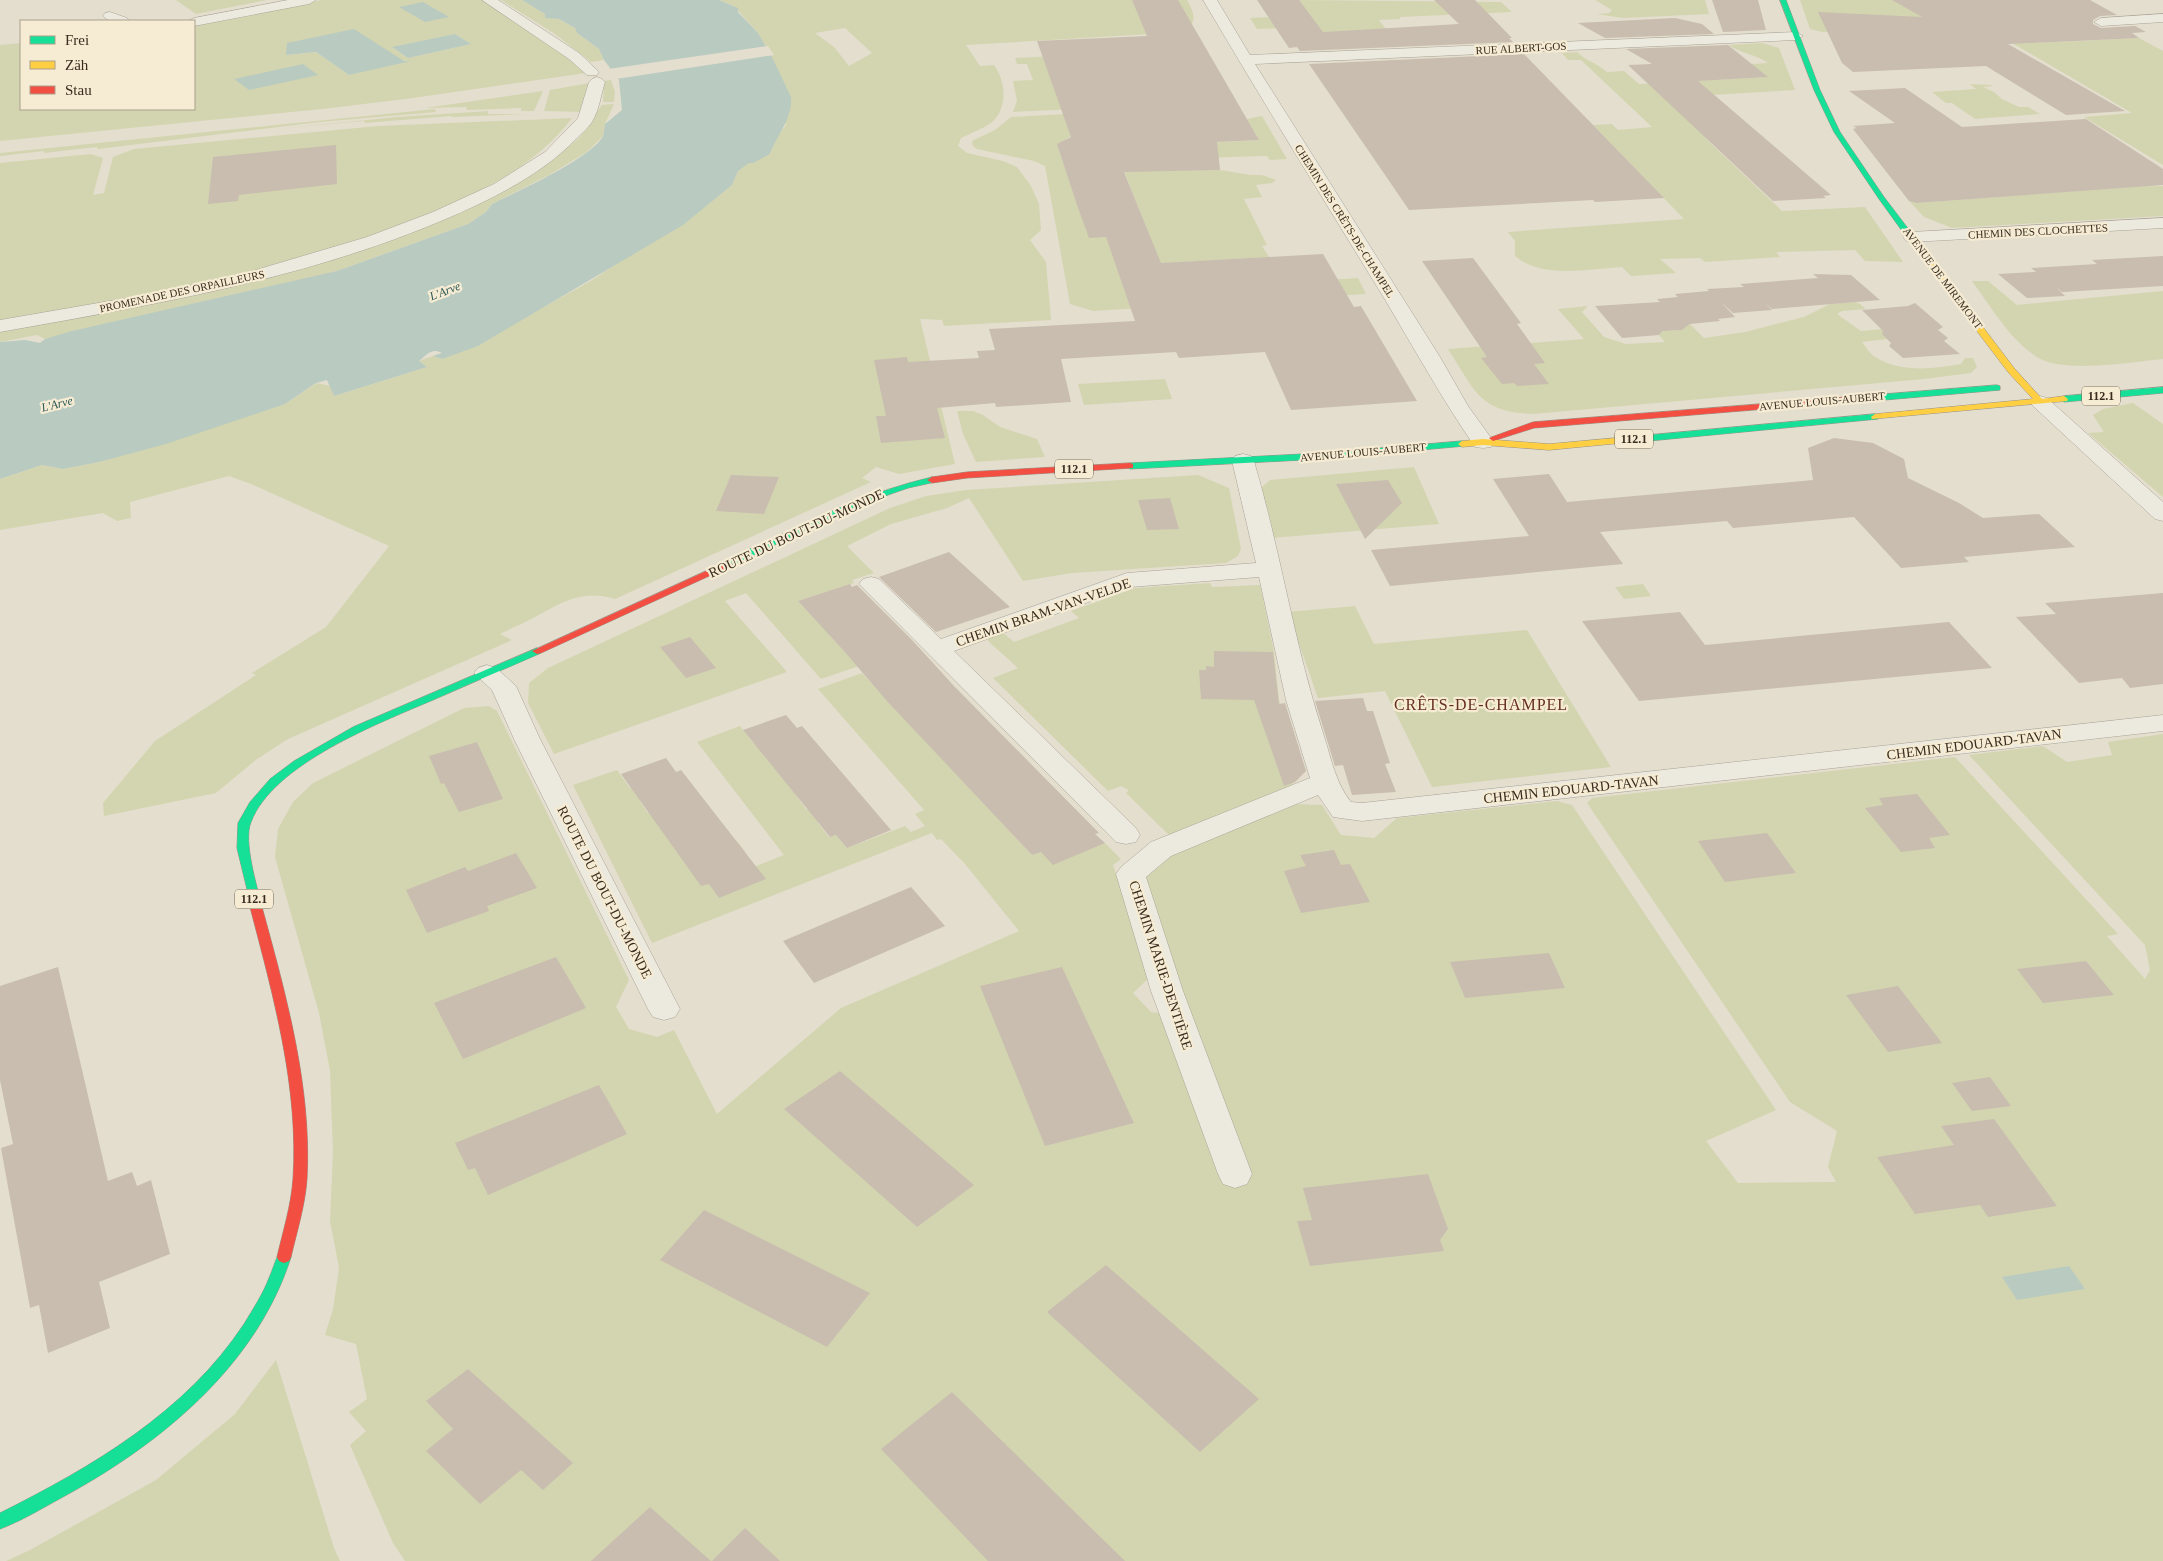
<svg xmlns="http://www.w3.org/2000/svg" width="2163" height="1561" font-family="'Times New Roman',serif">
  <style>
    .green { fill: #d3d5b0; fill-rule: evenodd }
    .water { fill: #b9cac0 }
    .pier { fill: #e4dece }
    .building { fill: #c8bdaf }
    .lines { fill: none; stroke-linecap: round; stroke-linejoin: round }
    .street-casing { stroke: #aaa396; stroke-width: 1 }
    .fast-casing { stroke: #999286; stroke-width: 1 }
    .slow-casing { stroke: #999286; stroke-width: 1 }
    .jam-casing { stroke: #999286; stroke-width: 1 }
    .street { fill: #ece9df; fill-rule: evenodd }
    .fast { fill: #16e098; fill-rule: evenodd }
    .slow { fill: #ffcf43; fill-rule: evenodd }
    .jam { fill: #f24e42; fill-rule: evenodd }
    .labels { text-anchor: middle; stroke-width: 4.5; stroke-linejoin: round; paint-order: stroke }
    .far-street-label { font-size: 11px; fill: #392c1e; stroke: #f6ecd4 }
    .far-water-label { font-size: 12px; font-style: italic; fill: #2e5957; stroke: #f6ecd4 }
    .shield { fill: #f6ecd4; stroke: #726655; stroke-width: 1 }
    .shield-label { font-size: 12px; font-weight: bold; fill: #392c1e }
    .street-label { font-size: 14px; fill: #392c1e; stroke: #f6ecd4 }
    .quarter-label { font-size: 16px; letter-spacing: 1px; fill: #662e1e; stroke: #f6ecd4 }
  </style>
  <rect width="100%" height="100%" fill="#e4dece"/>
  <path class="green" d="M176,0H267L196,14Z
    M322,0H481L569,58L586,73L406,99L322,109L0,141V45L21,43V109H194V24ZM455,34L471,44L408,58L393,48ZM287,43L404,61L408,60L349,75L316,52L287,55Z
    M501,0H522L545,14V17L559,19L575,28L577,33L599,49L604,60L591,62L555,34Z
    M719,0H1187C1194,13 1198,21 1185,32L966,45L980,66L994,65C1006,81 1008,108 992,122C984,129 970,133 961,138L958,146L967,153L1003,161L1017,167L1031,186L1039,204L1041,230L1030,240L1046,262L1051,320L944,326L942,320L920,319L955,464L899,474L876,467L862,478L871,482L615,599C583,589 562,602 535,617C524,623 512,628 500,634L512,640L288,739L257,759L216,793L104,816L103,803L155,741L256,675L252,673L326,627L389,546L251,484L229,476L130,502L131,518L117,521L103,513L0,530V479L42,465L63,469L99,462L285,404L317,383L330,386L334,396L427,367L419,361L433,356L442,359L520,320L589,282L712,201L732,185L738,171L749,162L770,154L775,139L786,125L758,33L734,6ZM845,28L872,53L849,66L834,47L815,33Z
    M1299,0L1501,2L1512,12L1400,17V19L1379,20L1386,29L1313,33L1308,27L1257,29L1250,18L1295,16Z
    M1595,0H1705L1709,14L1623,18L1597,14L1609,13L1612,10Z
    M1800,0H1937L1944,26L1822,32L1810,29Z
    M1995,33L2035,43L2139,38L2163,51V165L2084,117L2132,113Z
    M1762,43L1779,48L1795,90L1694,96L1706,137L1705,138L1782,211L1865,207L1903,262L1865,261L1855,250L1776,252L1780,257L1705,262L1700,258L1660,259L1676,273L1631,276L1622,267C1589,269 1542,279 1515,256V241L1508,232L1684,219L1593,125L1612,124L1618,130L1652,127L1581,60H1568L1562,53L1577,52C1586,61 1597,63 1607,72L1624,71L1639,84L1767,77L1751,64L1768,63C1756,54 1741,54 1729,45Z
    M1055,56L1231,102L1013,112L1017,101L1013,81L1033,80L1027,64H1017L1015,58Z
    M611,80L615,92L614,102H603L604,81Z
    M590,83L583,112L544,111L550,90Z
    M1970,84L1991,85L1993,86L1983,87L1994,92L2002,99L2019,107H2028L2040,114L1975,119L1952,103H1946L1932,92L1976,89Z
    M543,91L534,111H521V108L467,110L466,107L425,108Z
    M614,104L605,124L603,136L587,152L549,175L492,204L486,212L468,224L337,271L296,282L45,339L37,335L0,342V163L91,154L103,158L93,195L104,193L113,157L134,149L378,126L572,118C534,168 480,192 423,216C392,230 360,244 328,257L545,165L579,138L602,105Z
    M435,109L436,112L320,122L98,149L97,147L44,153V151L0,156V153Z
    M488,111V114H526L452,117L451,116L365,123L364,121L276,129L397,117Z
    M1064,114L1071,136L1062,142L1077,150L1259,140L1247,119L1262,116L1287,159L1270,160L1267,156L1081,161L1163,171L1220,170L1251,175H1262L1276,180L1272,183L1256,185L1262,197L1244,199L1267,245L1262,246L1269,257L1117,266L1204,288L1358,278L1366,294L1093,311L1070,304L1045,166L1034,161L977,149L973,146L972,141L995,130L1011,117ZM1124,171L1149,234L1067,174Z
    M2143,186H2163V216L1952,228L1924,217L1909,201L1916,203Z
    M1972,281H1988L2017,305L2163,291V359C2132,362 2062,374 2037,357C2010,340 1991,307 1972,281Z
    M1855,302L1860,304L1866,309L1842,311L1837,314L1861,331L1883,329L1887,339L1862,342C1866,347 1870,354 1875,357C1902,373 1932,369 1961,364L1965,358H1973L1977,367L1971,373L1924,379L1533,414C1478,412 1475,390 1448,349L1584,339L1558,309L1588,306L1582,312L1604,337L1626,344L1665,342L1659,335L1660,331L1682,330L1690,324L1704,338L1745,332L1804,317L1830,304Z
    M1165,379L1172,399L1084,405L1078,384Z
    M2133,403L2163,424V497L2088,433L2104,432L2093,415L2103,409Z
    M957,411H973L983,415L1000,427L1037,439L1045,457L976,462L963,434Z
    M1414,467L1439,524L1272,538L1261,488L1270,480Z
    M1198,475L1229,488L1241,549L1238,556L1226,563L1072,573L1023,581L969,498L947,508L891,524L847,546L874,573L852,580L854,583L798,601L859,666L821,679L746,593L725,601L787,672L554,754L528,703L529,683L548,668L890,508L926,496L966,490Z
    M1210,583L1212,587L1260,585L1274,652L1279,700L1299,760L1298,779L1288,788L1170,836L1126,793L1129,790L1121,786L1108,791L993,678L1018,668L988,641V636L1001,631L1014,642L1079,618L1071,611L1135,588Z
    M1643,584L1651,596L1624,599L1615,587Z
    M1355,606L1374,644L1527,630L1611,767L1432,787L1385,691L1318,698L1288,612Z
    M862,673L1032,855L1041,852L1105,843L1121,859L1113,865L1151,976L1133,993L1151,1012L1166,1014L1144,894L1145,877L1173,853L1295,804L1322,805L1341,835L1374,838L1397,818L1557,801L1572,805L1776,1110L1706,1141L1738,1183L1836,1182L1828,1167L1837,1131L1790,1102L1587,803L1592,798L1955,757L2118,934L2107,936L2145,979L2150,970L2145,945L1969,755L2043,746L2067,762L2112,755L2108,742L2163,734V1561H405L393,1543L350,1445L366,1431L349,1412L367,1399L356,1344L325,1335L333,1309L339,1268L330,1221L333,1152L330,1071L319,1013L275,857L278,829L293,802L313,783L464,708L489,706L497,711L629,980L616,1007L629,1029L657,1037L674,1030L717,1114L841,1008L1019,931L965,864L941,839L937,840L932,833L652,943L573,785L617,770L630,788L637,785L644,797L639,800L648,813L655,811L729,841L735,839L745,851L739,853L751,868L784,855L697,742L740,726L753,743L760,741L763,754L773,767L780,765L824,786L797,797L807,810L815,808L818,823L829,837L836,835L847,848L905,826L911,832L925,826L915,814L924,810L818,689Z
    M276,1360L334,1548L340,1561H6L30,1550L156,1480L235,1414Z"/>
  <path class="water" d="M522,0H719L738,8V12L758,33L773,59L791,97C793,118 777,135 770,154L753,163H749L738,171L732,185L683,225L478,346L442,359L433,356L442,353C432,347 426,355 419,361L427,367L334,396L327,380L316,383L285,404L166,444L99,462L63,469L42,465L0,479V342L25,340L40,343L45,339L72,331L337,271L468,224L486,212L492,204C516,192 592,158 603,136C604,133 604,128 605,124L622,110L619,80L604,60L599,49L577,33L575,28L559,19L545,18V14Z
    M423,2L449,17L425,22L399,7Z
    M354,29L404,61H411L349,75L316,52L286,55L287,43Z
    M455,34L471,44L408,58L392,47Z
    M303,64L318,75L249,90L234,79Z
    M2069,1266L2085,1289L2017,1300L2002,1277Z"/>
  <path class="pier" d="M768,46L774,55L616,79L608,69Z"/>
  <path class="building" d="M1132,0H1178L1259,140L1217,142L1220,170L1124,172L1161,263L1323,254L1354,307L1361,306L1417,401L1291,410L1265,352L1179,358L1176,352L1061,359L1071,402L996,407L995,403L937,408L945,438L881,443L876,416H886L874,360L907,357L908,362L979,358L977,351L995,350L989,329L1135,321L1106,237L1089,238L1077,205L1057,144L1071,137L1037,41L1147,36Z
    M1257,0H1299L1323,32L1459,24L1434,0H1475L1512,38H1509L1513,42L1300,51L1297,47L1289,48Z
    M1712,0H1758L1766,30L1723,32Z
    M1892,0H2090L2117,15L2100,16L2093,20V24L2101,28L2135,26L2146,32L2132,33L2139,38L2008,44L2125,111L2066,115L1986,66L1853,72L1842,63L1818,12L1922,17Z
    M1675,18L1702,24L1714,34L1605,38L1578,23Z
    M1728,45L1768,77L1698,81L1831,195L1823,196L1826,198L1773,201L1628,65L1652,64L1626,49Z
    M1524,54L1664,198L1595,202L1593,200L1409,210L1309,64Z
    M1905,88L1962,127L2086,119L2163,169V185L1916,203L1909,201L1853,129L1857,128L1853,126L1895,123L1849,91Z
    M336,145L337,184L239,195L238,201L208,204L213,157Z
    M2163,256V286L2062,292L2056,287L2065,296L2027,298L1998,274L2036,272L2031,268L2097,264L2092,260Z
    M1473,258L1521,323L1517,324L1545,363L1534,364L1549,384L1517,386L1514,383L1502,384L1481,358L1487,357L1422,261Z
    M1813,274L1851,275L1880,300L1772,309L1765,303L1772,310L1733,313L1721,302L1735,317L1718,319L1720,321L1690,324L1682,330L1662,331L1659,335L1622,338L1595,306L1660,302L1657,299L1678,297L1675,294L1709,291L1707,289L1744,287L1740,284L1818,278Z
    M1915,303L1943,327L1938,330L1948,338L1944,341L1960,354L1903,358L1889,346L1891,343L1882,334L1883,331L1862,310L1908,306Z
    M1834,438L1873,443L1904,459L1908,478L1959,503L1983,518L2039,514L2075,547L1964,557L1969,562L1901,568L1854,517L1733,528L1727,521L1600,532L1623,564L1390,586L1371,550L1529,536L1493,479L1549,474L1567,502L1813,480L1808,448Z
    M731,475L779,477L764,514L716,511Z
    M1388,480L1402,503L1365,539L1336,484Z
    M1170,498L1179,529L1147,530L1138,500Z
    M949,552L1010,607L936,632L879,577Z
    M850,584L852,587L857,585L912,640L954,686L1099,833L1095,834L1105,843L1053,865L1041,852L1032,855L886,700L844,651L798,601Z
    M2163,593V684L2130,688L2122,678L2079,683L2016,617L2056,614L2045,603Z
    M1680,612L1705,645L1949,622L1992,668L1639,701L1582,621Z
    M690,637L716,668L686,678L660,647Z
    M1214,651L1273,652L1279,704L1285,703L1306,771L1295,782L1284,786L1254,700L1201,699L1199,670H1206V666L1214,667Z
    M1363,698L1367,711H1373L1390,763L1385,764L1396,792L1352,795L1343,765L1335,766L1315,701Z
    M786,715L797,728L802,726L891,830L847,848L836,835L830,837L743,730Z
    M477,742L503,799L459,812L444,783L441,784L429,756Z
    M666,758L676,772L681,770L766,879L719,898L709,884L701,886L621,774Z
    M1917,794L1950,835L1929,838L1935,848L1901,852L1865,808L1883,805L1879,798Z
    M1767,833L1796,873L1725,882L1698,841Z
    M1334,850L1341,865L1350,864L1370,902L1301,913L1284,871L1306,866L1300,855Z
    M516,853L537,888L487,906L489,911L427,933L406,890L465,867L468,871Z
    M911,887L945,926L814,983L783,941Z
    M1549,953L1565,988L1465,998L1450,962Z
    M556,957L586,1008L463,1059L434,1003Z
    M2086,961L2114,995L2043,1003L2017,969Z
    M58,967L108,1181L132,1172L137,1186L151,1180L170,1254L99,1282L110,1328L48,1353L39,1305L30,1308L1,1148L13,1144L0,1080V986Z
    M1062,967L1134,1123L1045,1146L980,986Z
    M1898,986L1942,1043L1888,1052L1846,995Z
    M840,1071L974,1185L917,1227L784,1109Z
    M1990,1077L2011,1106L1972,1111L1952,1083Z
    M599,1085L627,1134L488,1195L475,1168L468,1170L455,1143Z
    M1994,1119L2057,1206L1988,1217L1980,1205L1915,1214L1877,1157L1954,1145L1941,1126Z
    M1428,1174L1448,1229L1440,1240L1444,1251L1310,1266L1297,1221L1312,1220L1303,1188Z
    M704,1210L870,1293L827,1347L660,1260Z
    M1106,1265L1259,1399L1200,1452L1047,1312Z
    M468,1369L573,1463L543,1490L521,1470L480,1504L426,1451L453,1429L426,1401Z
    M952,1392L1125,1561H988L881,1449Z
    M650,1507L711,1561H591Z
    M745,1528L780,1561H712Z"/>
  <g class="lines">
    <defs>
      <path id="street" d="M288,0H316L309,4L194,26V21H188L194,18Z
        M482,0H498L579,53L599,72L597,75H587L569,59Z
        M1203,0H1217L1250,55L1796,32L1803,36L1796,40L1255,64L1440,357L1468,406L1494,442L1491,447L1483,448L1475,447C1442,399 1414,348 1384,298C1323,199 1262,100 1203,0Z
        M110,12L127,18L129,21C120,22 109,23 103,16L105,13Z
        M2163,14V22L2101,26L2094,22L2101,18Z
        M597,77L602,79L605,82C601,94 599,111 592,122C588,128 582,133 577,138C548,168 514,187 477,205C326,276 163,303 0,332V320L162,292L249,272L367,237L433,212L494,184L545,152L578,118L589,82L592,79Z
        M2163,218V228L1912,242L1906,241L1903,237L1906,233L1912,232Z
        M2040,396L2047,398L2163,502V521L2155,519L2033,406L2030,402L2033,398Z
        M1243,454L1251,456L1254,461C1281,552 1294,645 1324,736C1331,758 1336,784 1351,802L1362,803L2163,715V731L1362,821L1333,817L1318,795L1171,856L1146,877L1183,991L1252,1174L1247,1184L1235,1188L1223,1184L1218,1174L1151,991L1116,874L1121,867L1151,842L1310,778L1286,700L1259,577L1130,587L954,651L1136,828L1140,835L1136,842L1126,844L1116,842L859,584L863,579L871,577L879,579L941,639L1127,573L1256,563L1232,461L1235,456Z
        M487,665L496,668L516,686L540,739L680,1009L675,1017L664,1020L653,1017L648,1009L514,739L492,690L474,673L478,668Z"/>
      <path id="fast" d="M1780,0H1786L1820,90L1840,132L1884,197L1929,256V260H1923L1879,199L1834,132L1814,90Z
        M1997,385L2000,386V390L1873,401L1869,398L1873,395Z
        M2163,387V393L2064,402L2060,399L2064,396Z
        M1875,414L1879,417L1878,419L1649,441L1645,438L1649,435Z
        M1462,441L1465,442V446L1322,459L1130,469L1126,466L1130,463L1322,453Z
        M932,477L935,478V482L908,488L856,506L731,566H725L723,564C733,554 751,549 764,543C819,516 872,491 932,477Z
        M537,648L542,651L541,653C505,669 469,684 433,700C379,723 273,764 251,822C243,841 257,886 262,907L260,910H252L237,848L238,823L250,802L270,779L294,761L353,727Z
        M284,1251L289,1253L291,1257C256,1367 159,1445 61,1498C41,1509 21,1521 0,1529V1513C92,1467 186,1412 244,1324C253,1309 263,1294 269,1278C273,1269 275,1261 279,1253Z"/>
      <path id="slow" d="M1923,256H1929L2014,368L2042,399L2064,396L2068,399L2067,401L1872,419L1871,417L1875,414L2033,399L2008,372L1923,260Z
        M1649,435L1653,438L1652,440L1549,450L1483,445L1462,447L1458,444L1462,441L1483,439L1549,444Z"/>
      <path id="jam" d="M1873,395L1876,396V400L1534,428L1493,441L1489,438L1533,422Z
        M1130,463L1133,464V468L967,478L932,483L927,480L932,477L967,472Z
        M728,561L733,564L731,566L541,653L537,654L532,651Z
        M256,903L260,904L262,907C286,995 312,1087 307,1179C305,1206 297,1231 291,1257L289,1261L284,1263L279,1261L277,1257C283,1231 291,1206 293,1179C299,1087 273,995 250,907L252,904Z"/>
    </defs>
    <use href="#street" class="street-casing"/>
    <use href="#fast" class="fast-casing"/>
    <use href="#slow" class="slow-casing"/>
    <use href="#jam" class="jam-casing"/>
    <use href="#street" class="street"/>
    <use href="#fast" class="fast"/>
    <use href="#slow" class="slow"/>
    <use href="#jam" class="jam"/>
  </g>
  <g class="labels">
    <g class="far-street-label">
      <text transform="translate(1521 48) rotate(-3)" y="4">RUE ALBERT-GOS</text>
      <text transform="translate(1345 221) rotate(58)" y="4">CHEMIN DES CRÊTS-DE-CHAMPEL</text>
      <text transform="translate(2038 231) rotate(-3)" y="4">CHEMIN DES CLOCHETTES</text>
      <text transform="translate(1943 278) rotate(53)" y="4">AVENUE DE MIREMONT</text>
      <text transform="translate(182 291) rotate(-12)" y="4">PROMENADE DES ORPAILLEURS</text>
      <text transform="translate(1822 401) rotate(-5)" y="4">AVENUE LOUIS-AUBERT</text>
      <text transform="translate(1363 452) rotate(-5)" y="4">AVENUE LOUIS-AUBERT</text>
    </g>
    <g class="far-water-label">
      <text transform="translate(445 291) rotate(-21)" y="4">L'Arve</text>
      <text transform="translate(57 404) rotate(-14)" y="4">L'Arve</text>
    </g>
    <g class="shield">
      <rect x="2082" y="386.5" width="38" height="19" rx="4"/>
      <rect x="1615" y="429.5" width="38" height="19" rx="4"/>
      <rect x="1055" y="459.5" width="38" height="19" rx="4"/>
      <rect x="235" y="889.5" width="38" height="19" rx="4"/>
    </g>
    <g class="shield-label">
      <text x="2101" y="400">112.1</text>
      <text x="1634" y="443">112.1</text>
      <text x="1074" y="473">112.1</text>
      <text x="254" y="903">112.1</text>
    </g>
    <g class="street-label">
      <text transform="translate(796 533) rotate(-25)" y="5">ROUTE DU BOUT-DU-MONDE</text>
      <text transform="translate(1043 612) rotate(-19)" y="5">CHEMIN BRAM-VAN-VELDE</text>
      <text transform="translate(1974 744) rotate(-7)" y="5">CHEMIN EDOUARD-TAVAN</text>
      <text transform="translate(1571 789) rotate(-6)" y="5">CHEMIN EDOUARD-TAVAN</text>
      <text transform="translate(605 892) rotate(63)" y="5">ROUTE DU BOUT-DU-MONDE</text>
      <text transform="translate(1161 965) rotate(72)" y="5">CHEMIN MARIE-DENTIÈRE</text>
    </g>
    <g class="quarter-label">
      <text x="1481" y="710">CRÊTS-DE-CHAMPEL</text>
    </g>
  </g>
  <rect x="20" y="20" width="175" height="90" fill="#f6ecd4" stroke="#aa9f8b"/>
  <rect x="30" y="36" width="25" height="8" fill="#16e098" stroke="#aa9f8b"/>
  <text x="65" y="45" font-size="15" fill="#392c1e">Frei</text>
  <rect x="30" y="61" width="25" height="8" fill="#ffcf43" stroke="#aa9f8b"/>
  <text x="65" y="70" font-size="15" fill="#392c1e">Zäh</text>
  <rect x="30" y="86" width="25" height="8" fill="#f24e42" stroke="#aa9f8b"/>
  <text x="65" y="95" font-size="15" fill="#392c1e">Stau</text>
</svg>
